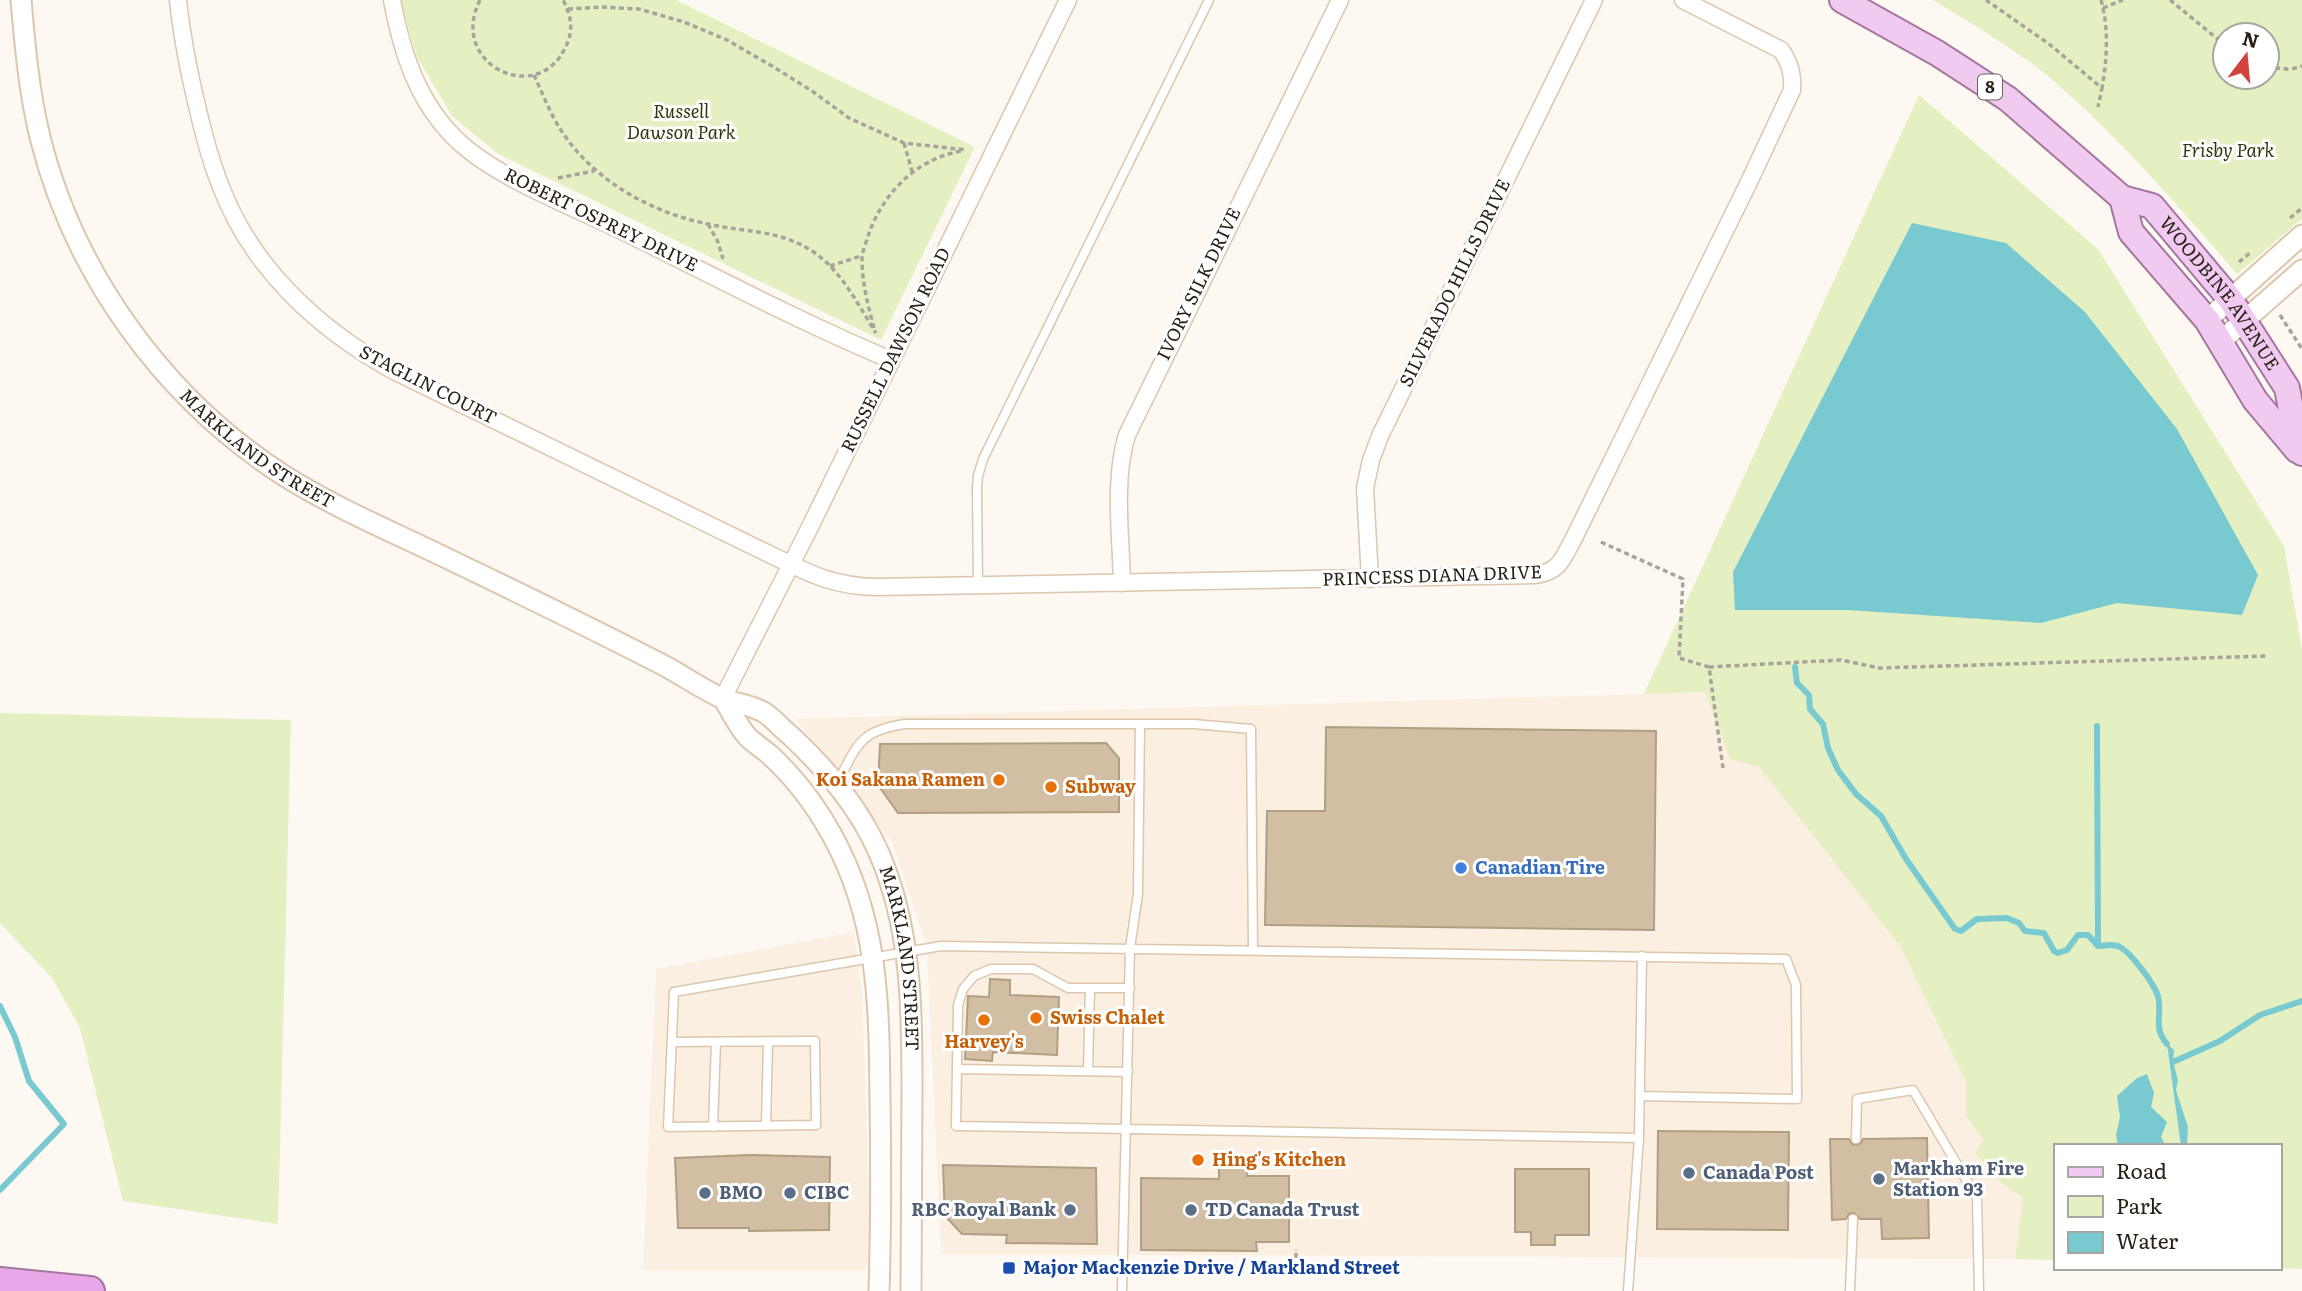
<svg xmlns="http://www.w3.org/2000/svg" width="2302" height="1291" font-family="Literata,serif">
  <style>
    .built { fill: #fbefe2 }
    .green { fill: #e5f0c2; fill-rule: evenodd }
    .water { fill: #78c9d0 }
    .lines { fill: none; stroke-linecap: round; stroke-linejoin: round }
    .stream { stroke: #78c9d0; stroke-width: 6 }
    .building { fill: #d2bea2; stroke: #b19e83; stroke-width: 2 }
    .service-casing { stroke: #ddc6ab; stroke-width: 11 }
    .minor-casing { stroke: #ddc6ab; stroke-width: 19 }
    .tertiary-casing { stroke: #ddc6ab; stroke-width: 23 }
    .primary-casing { stroke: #a4789e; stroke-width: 28 }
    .motorway-casing { stroke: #a4789e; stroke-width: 32 }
    .path { stroke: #a9a39b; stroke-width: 3.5; stroke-dasharray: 5 3.5; stroke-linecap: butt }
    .service { stroke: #fff; stroke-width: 8 }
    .minor { stroke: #fff; stroke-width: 16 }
    .tertiary { stroke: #fff; stroke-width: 19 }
    .primary { stroke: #f1caf1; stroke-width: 24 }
    .motorway { stroke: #e7a7e8; stroke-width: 28 }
    .food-dot { fill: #e8710a; stroke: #fff; stroke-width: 2.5 }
    .shop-dot { fill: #3f7fe0; stroke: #fff; stroke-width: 2.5 }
    .service-dot { fill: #5c6f8a; stroke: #fff; stroke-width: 2.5 }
    .transit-dot { fill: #1a4fb4; stroke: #fff; stroke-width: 2.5 }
    .labels { text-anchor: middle; stroke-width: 6; stroke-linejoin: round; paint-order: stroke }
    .shield { fill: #fff; stroke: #69645c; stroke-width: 2 }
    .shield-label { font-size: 16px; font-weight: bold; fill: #292116 }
    .park-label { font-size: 18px; font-style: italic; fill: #31390c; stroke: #fff }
    .street-label { font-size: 18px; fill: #292116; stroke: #fff }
    .food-label { font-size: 18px; font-weight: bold; fill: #c56008; stroke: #fff; text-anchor: start }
    .shop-label { font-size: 18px; font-weight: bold; fill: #366cbe; stroke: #fff; text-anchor: start }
    .service-label { font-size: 18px; font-weight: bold; fill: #4e5e75; stroke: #fff; text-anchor: start }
    .transit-label { font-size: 18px; font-weight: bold; fill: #164399; stroke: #fff; text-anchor: start }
  </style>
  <rect width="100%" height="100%" fill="#fdf8f2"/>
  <path class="built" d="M1705,692L1730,758L1759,767L1900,946L2023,1200L2015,1259L941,1254L927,947L893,844L796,719Z
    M854,932L862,992L871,1256L864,1270H643L656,969Z"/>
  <path class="green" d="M400,0H676L975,147L881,340L498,154L452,116L417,57Z
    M1933,0H2302V219L2237,274C2182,211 2128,147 2065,91C2026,55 1978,28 1933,0ZM2225,35H2267V77H2225Z
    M1919,95L2098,249L2284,546L2302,650V1269L2279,1268V1146H2055V1260L2015,1259L2023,1200L2021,1196L2001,1183L1976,1154L1983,1139L1966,1116V1082L1900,946L1759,767L1730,759L1705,692L1644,694Z
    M0,713L291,720L278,1224L123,1201L80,1028L52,978L0,923Z"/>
  <path class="water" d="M1912,223L2006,243L2085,312L2177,429L2258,575L2242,615L2117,603L2041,623L1848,610H1735L1733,572Z
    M2167,1044L2174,1050L2173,1062L2178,1080L2176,1090L2188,1127L2187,1146H2181Z
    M2147,1074L2154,1093L2151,1107L2167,1122L2161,1137L2166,1146H2118L2116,1135L2120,1117L2117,1096L2137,1078Z"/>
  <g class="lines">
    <path class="stream" d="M1795,667L1797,683L1809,695L1810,709L1823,724L1828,748L1838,770L1856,794L1881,816L1906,859L1955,929L1961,931L1977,919L2007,918L2019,923L2025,931L2044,933L2054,951L2058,953L2067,950L2078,935H2088L2098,946
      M2097,726L2098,946
      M2098,946C2105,946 2113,943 2120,947C2132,954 2153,982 2158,996C2163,1014 2152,1027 2167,1044
      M0,1006L15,1037L29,1081L64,1124L0,1190
      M2173,1062L2220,1041L2260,1015L2302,1001"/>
  </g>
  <path class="building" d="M1326,727L1656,731L1654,930L1265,925L1267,811H1325Z
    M1106,743L1119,758V812L898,813L878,785L880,744Z
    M990,979L1010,980V995L1059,997L1057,1055L993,1052L992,1061L965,1059L968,996L989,997Z
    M1658,1131L1789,1132L1788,1230L1657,1229Z
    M1927,1138L1929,1238L1882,1239L1881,1219H1860L1854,1213L1849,1214L1846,1219L1832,1220L1830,1139H1849L1852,1144L1857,1145L1861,1143L1863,1139Z
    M751,1155L830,1157L829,1230L749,1231V1228H678L675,1158Z
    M1219,1160H1247V1176H1289V1242H1256L1257,1251L1141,1250V1178L1219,1179Z
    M943,1165L1096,1168L1097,1244L1006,1243L1007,1235L962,1234L945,1216Z
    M1515,1169H1589V1235H1555V1245H1531V1232H1515Z"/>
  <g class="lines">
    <defs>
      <path id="service" d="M978,585L977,488L978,476L983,459L1209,0
        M837,783C858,745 858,731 905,724H1194L1251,729L1253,950
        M1130,988H1068L1033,969H991L974,976L963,989L958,1005L956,1126L1639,1138
        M672,1042L815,1041L816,1125L668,1127L674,992L941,946L1786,959L1796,985L1797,1099L1640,1096
        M957,1069L1128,1072
        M1088,1071L1090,988
        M766,1126L768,1042
        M713,1127L716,1042
        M1856,1139L1857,1099L1913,1090L1977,1198L1979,1291
        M1122,1291L1130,948L1138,894L1140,724
        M1628,1291L1639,1138L1642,956
        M1850,1291L1853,1219"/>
      <path id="minor" d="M178,0C182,38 189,73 198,110C204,136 211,162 221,187C252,268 317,328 392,370L767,553C807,572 830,586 876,587L1535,575C1560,572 1563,558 1574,538L1749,182L1792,90C1793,74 1790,63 1781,50L1683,0
        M392,0C402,53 418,104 459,142C498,178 569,205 618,229C708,273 798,321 891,360
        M1370,579L1365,488L1371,460L1380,436L1594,0
        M1122,583C1121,536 1113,480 1127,435L1340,0
        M723,698L808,531L1068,0"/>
      <g id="tertiary">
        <path id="s1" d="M21,0C25,46 29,92 40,137C74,274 164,398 283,475C332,506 386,529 438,554C513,590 589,627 663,665C684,676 703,690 724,699C737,704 753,705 765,713C774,719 782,729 791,736C827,770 859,807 879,853C912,929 912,1010 912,1091C912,1158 911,1224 911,1291"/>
        <path d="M2207,320L2302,235"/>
        <path d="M2221,341L2302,270"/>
        <path d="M723,698C730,710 737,724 746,735C752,742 762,748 770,755C794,777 816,806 832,835C879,920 879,1005 880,1099C881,1163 881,1227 879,1291"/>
      </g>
      <g id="primary">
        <path id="s2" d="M1842,0L1937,53L2008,99L2122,198L2152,206L2230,299L2287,388L2294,425L2302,453"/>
        <path d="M2122,198L2131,232L2207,320L2255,400L2297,450"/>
      </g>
      <path id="motorway" d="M0,1282L90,1291"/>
    </defs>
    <use href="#service" class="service-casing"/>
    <use href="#minor" class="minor-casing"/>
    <use href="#tertiary" class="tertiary-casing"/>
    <use href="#primary" class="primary-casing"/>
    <use href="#motorway" class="motorway-casing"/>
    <path class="path" d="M480,0C447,65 539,108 566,46C574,30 571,15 563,0
      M1986,0L2049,44L2102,88L2098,107
      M2101,0C2109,28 2107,60 2102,88
      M2170,0L2225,45
      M2103,8L2123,0
      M568,9L601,7L639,9L684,22L727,40L772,66L812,91L849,118L904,143L967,150
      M2267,65C2278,69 2291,71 2302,66
      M534,75C542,92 549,111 559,127C591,179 649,212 708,224C747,233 780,229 815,253C843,273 858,305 876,333
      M904,143L912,171
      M558,178L594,171
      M2290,218L2302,208
      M708,224L718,242L723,259
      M2239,262L2250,253
      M830,266L861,256
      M2280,315L2302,349
      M874,328C868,305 862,283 862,259C862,251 867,241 869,233C884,192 917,159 961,151
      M1601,542L1683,579L1679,658L1709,667L1723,768
      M1709,667L1841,660L1879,668L2266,656
      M1296,1258V1249"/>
    <use href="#service" class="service"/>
    <use href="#minor" class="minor"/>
    <use href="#tertiary" class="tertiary"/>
    <use href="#primary" class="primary"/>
    <use href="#motorway" class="motorway"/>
  </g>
  <g class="food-dot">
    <circle cx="999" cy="780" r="7"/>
    <circle cx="1051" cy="787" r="7"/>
    <circle cx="1036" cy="1018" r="7"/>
    <circle cx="984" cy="1020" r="7"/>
    <circle cx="1198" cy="1160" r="7"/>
  </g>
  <circle class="shop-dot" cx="1461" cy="868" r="7"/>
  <g class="service-dot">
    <circle cx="1689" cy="1173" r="7"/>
    <circle cx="1879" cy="1179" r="7"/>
    <circle cx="705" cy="1193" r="7"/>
    <circle cx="790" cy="1193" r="7"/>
    <circle cx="1070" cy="1210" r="7"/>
    <circle cx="1191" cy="1210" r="7"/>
  </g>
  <rect class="transit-dot" x="1002" y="1261" width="14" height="14" rx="3.5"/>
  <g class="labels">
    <rect class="shield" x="1978" y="74.5" width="24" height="25" rx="5"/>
    <g class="shield-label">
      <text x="1990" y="93">8</text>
    </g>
    <g class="park-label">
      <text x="681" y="118">Russell<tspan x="681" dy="21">Dawson Park</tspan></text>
      <text x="2228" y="157">Frisby Park</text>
    </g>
    <g class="street-label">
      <text transform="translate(601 220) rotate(26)" y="6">ROBERT OSPREY DRIVE</text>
      <text transform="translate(1455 283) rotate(-64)" y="6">SILVERADO HILLS DRIVE</text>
      <text transform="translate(1199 284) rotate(-64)" y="6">IVORY SILK DRIVE</text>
      <text dy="6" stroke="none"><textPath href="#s2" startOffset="486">WOODBINE AVENUE</textPath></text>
      <text transform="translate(896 350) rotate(-64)" y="6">RUSSELL DAWSON ROAD</text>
      <text transform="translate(428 385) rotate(27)" y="6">STAGLIN COURT</text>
      <text dy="6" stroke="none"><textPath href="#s1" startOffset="528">MARKLAND STREET</textPath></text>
      <text transform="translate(1432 576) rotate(-2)" y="6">PRINCESS DIANA DRIVE</text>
      <text dy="6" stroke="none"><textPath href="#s1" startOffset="1393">MARKLAND STREET</textPath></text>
    </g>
    <g class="food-label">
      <text x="985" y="786" text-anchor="end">Koi Sakana Ramen</text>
      <text x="1065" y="793">Subway</text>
      <text x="1050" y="1024">Swiss Chalet</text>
      <text x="984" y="1048" text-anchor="middle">Harvey's</text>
      <text x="1212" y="1166">Hing's Kitchen</text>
    </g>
    <g class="shop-label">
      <text x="1475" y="874">Canadian Tire</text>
    </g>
    <g class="service-label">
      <text x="1893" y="1175">Markham Fire<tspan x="1893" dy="21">Station 93</tspan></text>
      <text x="1703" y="1179">Canada Post</text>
      <text x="719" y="1199">BMO</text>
      <text x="804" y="1199">CIBC</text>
      <text x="1056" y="1216" text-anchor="end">RBC Royal Bank</text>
      <text x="1205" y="1216">TD Canada Trust</text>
    </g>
    <g class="transit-label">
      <text x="1023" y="1274">Major Mackenzie Drive / Markland Street</text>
    </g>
  </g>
  <rect x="2054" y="1144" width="228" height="126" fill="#ffffff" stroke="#a9a6a2" stroke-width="2"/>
  <rect x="2068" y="1167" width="35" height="10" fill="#f1caf1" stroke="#a9a6a2" stroke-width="2"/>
  <text x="2116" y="1179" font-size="21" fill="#292116">Road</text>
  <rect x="2068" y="1196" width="35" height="21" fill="#e5f0c2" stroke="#a9a6a2" stroke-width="2"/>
  <text x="2116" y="1214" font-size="21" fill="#292116">Park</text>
  <rect x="2068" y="1232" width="35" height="21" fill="#78c9d0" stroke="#a9a6a2" stroke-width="2"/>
  <text x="2116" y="1249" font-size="21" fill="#292116">Water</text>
  <g transform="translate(2246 56) rotate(16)"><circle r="33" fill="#ffffff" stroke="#a9a6a2" stroke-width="2"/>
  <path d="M0-5L12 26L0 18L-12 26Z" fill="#d1433c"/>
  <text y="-10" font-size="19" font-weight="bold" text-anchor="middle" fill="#292116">N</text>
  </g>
</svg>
